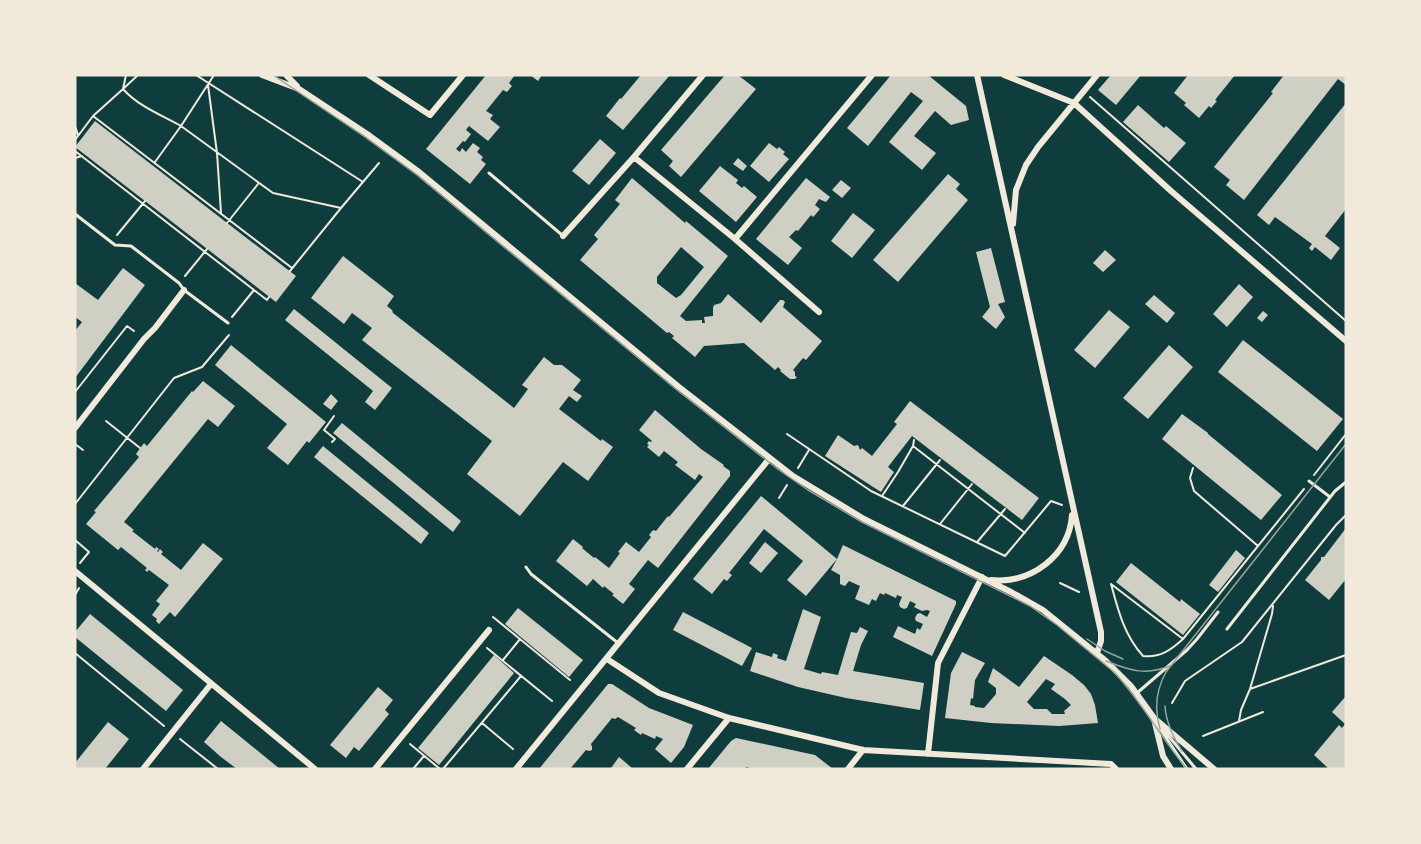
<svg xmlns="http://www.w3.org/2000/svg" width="1421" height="844" font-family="'Asap Condensed',sans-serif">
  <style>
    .building { fill: #cfcfc3; fill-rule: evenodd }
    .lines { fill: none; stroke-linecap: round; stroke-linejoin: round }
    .path { stroke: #f1e9da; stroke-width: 2 }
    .service { stroke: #f1e9da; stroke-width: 3 }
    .minor { stroke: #f1e9da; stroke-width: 6 }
    .tram { stroke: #97a49c; stroke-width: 1.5 }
  </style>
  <rect width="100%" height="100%" fill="#0f3d3e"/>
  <path class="building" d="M486,75H515L509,83L512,86L507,92L503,90L486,111L493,115L490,119L500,127L488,141L469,126L466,130L471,134L465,142L463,141L456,149L460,152L462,148L466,152L473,143L480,148L477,152L483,157L481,160L486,164L470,184L426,149Z
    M530,75H542L538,81Z
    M641,75H670L623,130L606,116L620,98L621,99Z
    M725,75H738L756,89L681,177L669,166L673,161L661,150Z
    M891,75H928L966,106L969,120L951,125L935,111L914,136L936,153L922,170L889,142L923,101L911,92L868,146L847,128Z
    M1111,75H1141L1116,105L1098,90Z
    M1188,75H1235L1215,100L1217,101L1211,108L1209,106L1199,118L1184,105L1186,103L1174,93Z
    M1284,75H1346V85L1338,79L1244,200L1226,185L1230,180L1214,167L1273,93L1271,92Z
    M1346,103V209L1325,236L1340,248L1331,260L1315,247L1312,251L1309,248L1312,244L1275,217L1269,225L1257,215Z
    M1138,105L1164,128L1166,126L1186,143L1169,162L1123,122Z
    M95,121L296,276L276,302L75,147Z
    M600,139L616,153L589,185L572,171Z
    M769,143L777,149L779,147L785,152L783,154L789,159L769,182L750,166Z
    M738,158L747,166L743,171L733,164Z
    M720,166L738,180L736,183L742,188L744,186L757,197L736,222L699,191Z
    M948,174L960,184L956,189L968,200L898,282L873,260Z
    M632,178L685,223L686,221L728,256L680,316L686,321L702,320V323H705L704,317L713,316V308L714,305L721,303L728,294L761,323L780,300H783L785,302L783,307L822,341L806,360L803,358L793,370L795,372V376L797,377L795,379H790L780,371L781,370L778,367L775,370L744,343L704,346L695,357L672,338L674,336L669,332L667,333L580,260L598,239L594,235L620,204L615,200ZM681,247L704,267L681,295L676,298L657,283V277Z
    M806,178L830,197L826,202L819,199L815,205L820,209L815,215L813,217L811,215L798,231L796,230L789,237L802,248L788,265L756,239Z
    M841,180L851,188L842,198L832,190Z
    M853,213L875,230L852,258L831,241Z
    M991,248L1005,302L998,304L1005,317L996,329L982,317L990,307L976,252Z
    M1105,250L1116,260L1103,272L1093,263Z
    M343,256L394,296L387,306L392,310L393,313L514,408L528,389L522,385L544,357L554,365H562L581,380L573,390L582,396L577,402L569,396L559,409L601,441L602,439L613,447L588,481L563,462L520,516L467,474L492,441L362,340L372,328L352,313L344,324L311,298Z
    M123,268L145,285L75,378V331L82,322L75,317V283L98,300Z
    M1239,284L1253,297L1227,327L1213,314Z
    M1154,295L1175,313L1167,323L1145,304Z
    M294,309L392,388L375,410L365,402L373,391L285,320Z
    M1109,310L1130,327L1095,368L1074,350Z
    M1263,311L1268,315L1262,322L1257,318Z
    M1243,340L1343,419L1317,451L1218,372Z
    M231,345L326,422L309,443L307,441L288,465L267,448L287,424L215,365Z
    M1169,345L1193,367L1148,419L1123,398Z
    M203,381L235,406L218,427L208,419L124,522L134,530L132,531L155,549L156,547L159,549L157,551L158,552L160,549L163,552L161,554L181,570L203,543L223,559L175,617L170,612L159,624L156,621L157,619L152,615L160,604L156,601L169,585L149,570L147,572L145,570L147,568L121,547L118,550L86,524L96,512L94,511L139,457L136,454L144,443L147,446L192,391L193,392Z
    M331,394L338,401L331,410L323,404Z
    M910,401L1039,498L1022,520L912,436L888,467L894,472L881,492L825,456L838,435L854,446L858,445L860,450L862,448L872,456L897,424L894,422Z
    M655,410L701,449L724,465L723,466L730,471V476L658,568L648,560L629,584L635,589L623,604L612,595L614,594L604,586L603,588L593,579L587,586L556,561L573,539L583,547L582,548L594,558L595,557L609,568L620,553L618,552L626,542L639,552L651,537L649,535L653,530L656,531L668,516L669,517L703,477L699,474L695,480L675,465L678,462L664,451L659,457L647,447L649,445L647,444L649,441L651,442L652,441L639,430Z
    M1182,414L1208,433V434L1282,495L1261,520L1162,439Z
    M342,423L461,521L453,532L333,433Z
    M323,446L429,533L421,544L314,457Z
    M761,496L837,559L843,545L956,601V604L932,656L893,637L898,626L915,634L917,628L920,630L923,624L916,621L915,618L917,614L920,613L927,617L930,611L927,610L922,611L914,607L916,604L910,601L907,608L904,609L900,607L899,604L902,597L897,595L896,598L885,593L884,595L880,593L876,601L872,599L869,605L855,599L860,586L849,581L845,586L840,584V575L831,570L837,559L806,596L787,580L803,561L764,529L729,573L732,575L727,581L724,579L712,594L693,579Z
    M1346,528V579L1329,600L1305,580L1321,560V557H1324Z
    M765,542L778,553L761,573L749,563Z
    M1236,550L1245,558L1218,592L1209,585Z
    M1131,563L1180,602L1181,599L1200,614L1183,635L1116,582Z
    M518,608L583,660L569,677L505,624Z
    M803,609L821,617L804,669L821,674L822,672L838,675L851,632L857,633L860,627L868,631L861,645L853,671L924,683L920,710L846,698L798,687L750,671L756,652L772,657L773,653L778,655L777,658L786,661Z
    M683,612L752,648L742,666L673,630Z
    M90,614L183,690L166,711L75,637V632Z
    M962,652L985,663L975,680L973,699L971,698L970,705L975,706V707L984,708L996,694V688L988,682L993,668L1019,687L1044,656L1072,675L1084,685L1091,694L1095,705L1098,723L1059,726L991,723L945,718L951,673ZM1046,679L1055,684L1051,689L1065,699L1071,705L1064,711L1065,714H1052L1047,709H1034L1027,702Z
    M494,655L514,673L439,765L418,748Z
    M608,684H612L649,708L693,725L684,747L671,763L655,749L663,739L656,736L655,739L642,733L641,735L634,730L636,728L618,717L615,719L612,718L591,744L592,747V750L589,751L586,750L570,769H539Z
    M378,687L393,700L385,710L389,714L359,751L354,747L346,758L330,745Z
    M1346,696V769H1329L1314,755L1339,725L1342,728L1345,724L1332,712Z
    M221,721L280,769H237L221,757L204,742Z
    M108,722L129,739L105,769H75V763Z
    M736,738L815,755L833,769H752L747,767L743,769H708L731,741Z
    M619,757L625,762L633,769H612L611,768Z"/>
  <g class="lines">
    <path class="path" d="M138,75L123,89C138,106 161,115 181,126L155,162
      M149,75H150
      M196,75L363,182
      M214,75L181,126L273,193L341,208
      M208,85L217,153L221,213
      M1090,97L1346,321
      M93,116L292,268
      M75,126L78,135
      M75,140L93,116L123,89L126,75
      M75,151L254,290
      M75,158L82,156
      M227,223L258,184
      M117,235L145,201
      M290,271L341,208L379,163
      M185,276L207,249
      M232,317L254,290L267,300L269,297
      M75,392L127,326L134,331
      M106,421L140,448
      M787,434L871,491L1005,556L1051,501L1062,505
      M914,440L913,446L1025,533
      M332,442L335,439L324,430L334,416
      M75,444L83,450
      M798,468L809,450
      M1193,468L1190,478L1194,491L1258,546
      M1314,475L1346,434
      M882,496L898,472L913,446
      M779,498L787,485
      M75,504L174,378L202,367L229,335
      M903,506L940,460
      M940,524L972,484
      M75,540L89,552L80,563
      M978,541L1005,509
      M1060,583L1079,592
      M1111,584C1118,610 1124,635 1143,656C1160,658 1171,650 1183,639L1304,489
      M1111,584L1183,639
      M75,595L79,588
      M493,617L570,680
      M487,648L552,701
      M75,653L164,726
      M503,660L520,639
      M1250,689L1346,655
      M1172,703L1185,681L1242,642L1336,525L1346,515
      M1239,721L1241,710L1250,689L1272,614L1273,606
      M482,723L513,749
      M1203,736L1263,712
      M180,739L218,769
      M410,744L440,769
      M413,769L424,756
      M443,769L521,676"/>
    <path class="service" d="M489,173L562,235
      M75,214L115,245L131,246L179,283L184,290L228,323
      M1309,481L1330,497
      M526,567L531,574L618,643
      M1227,629L1335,491L1346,482
      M1137,693L1187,650L1197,639L1218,612
      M1159,727L1187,769
      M1161,727L1196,769"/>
    <path class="minor" d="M262,75L299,89L367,134L419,172L679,387L793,476L864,519L1011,592L1043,610L1106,661L1131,686L1154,718L1214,769
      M286,75L297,86
      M369,75L430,115L463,75
      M977,75L1101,632V641L1097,653
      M1004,75L1074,103L1171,191L1346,341
      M634,157L735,239L819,312
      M1013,224L1016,190L1026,165L1038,147L1097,75
      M563,236L634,157L703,75
      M735,239L872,75
      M75,428L144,339L155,328L184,290
      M75,571L315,769
      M991,580C1031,584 1069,556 1072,515
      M607,659L659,693L729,718L863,750L1111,764L1116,769
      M1154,719L1163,756L1171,769
      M928,754L938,663L982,577
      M143,769L211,684
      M375,769L489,630
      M516,769L769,459
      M687,769L729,718
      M848,769L863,750"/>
    <path class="tram" d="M273,75L365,137L417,175L677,390L779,470L808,490L862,522L1030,606L1057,625L1114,672C1142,702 1161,738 1187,769
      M1087,639L1105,651L1123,659
      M1106,661C1131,671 1147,676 1172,665
      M1165,706C1166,723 1173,737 1182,751
      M1160,729C1154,709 1156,690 1166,672L1346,444"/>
  </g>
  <rect width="1421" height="844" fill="none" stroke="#f1e9da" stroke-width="153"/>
</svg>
